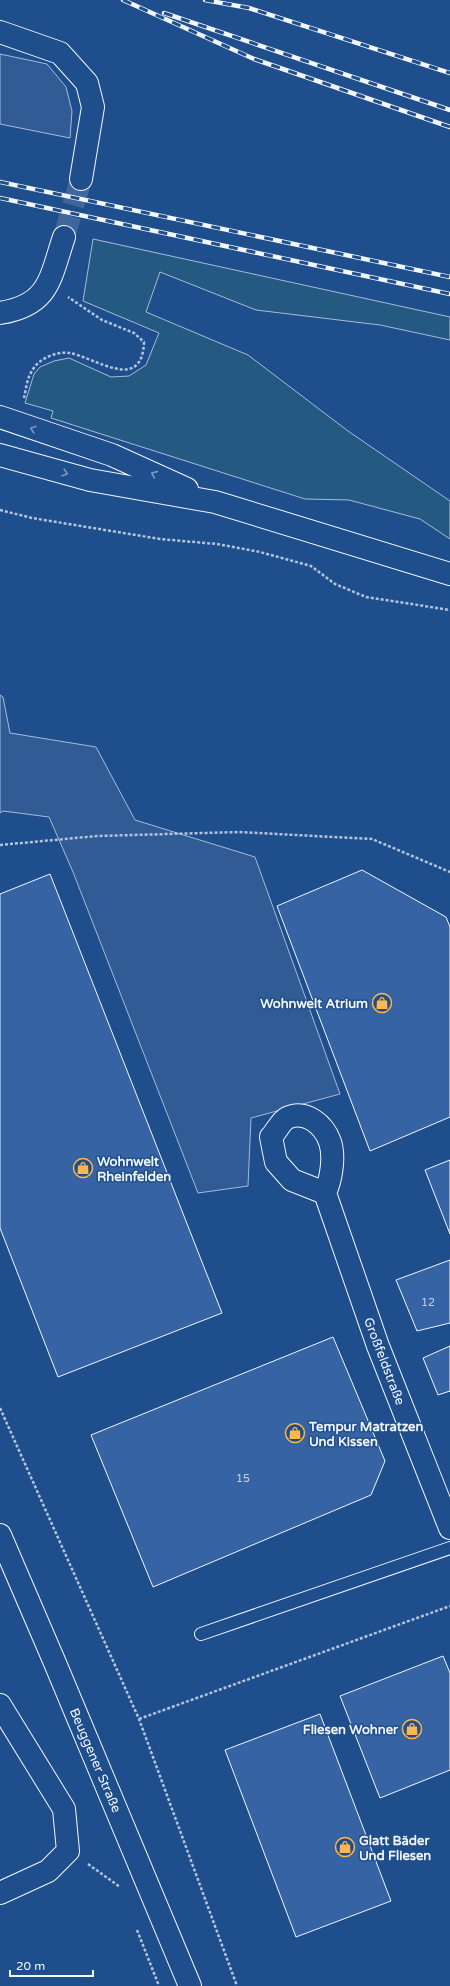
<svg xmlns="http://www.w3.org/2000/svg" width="450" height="1986" font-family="'Varela Round',sans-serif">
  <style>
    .green { fill: #245a82; stroke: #a8bbd7 }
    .parking { fill: #305b95; stroke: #a8bbd7 }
    .building { fill: #3563a3; stroke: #f2f6ff }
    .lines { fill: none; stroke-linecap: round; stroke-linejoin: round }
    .minor-tunnel { stroke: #3f679d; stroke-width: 22; stroke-dasharray: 22 11; stroke-linecap: butt }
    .service-casing { stroke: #f2f6ff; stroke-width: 14 }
    .minor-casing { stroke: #f2f6ff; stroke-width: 24 }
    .primary-casing { stroke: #f2f6ff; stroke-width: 24 }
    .path { stroke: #b3c4dc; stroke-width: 2.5; stroke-dasharray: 3 2; stroke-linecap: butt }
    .service { stroke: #1f4e8c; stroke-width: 12 }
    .minor { stroke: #1f4e8c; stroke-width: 22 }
    .primary { stroke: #1f4e8c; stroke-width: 22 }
    .rail-casing { stroke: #f2f6ff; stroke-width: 4.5 }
    .rail { stroke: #1f4e8c; stroke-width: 3; stroke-dasharray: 9; stroke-linecap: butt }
    .oneway { stroke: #7e9ac0 }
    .labels { text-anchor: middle; stroke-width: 3; stroke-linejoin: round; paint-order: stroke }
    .number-label { font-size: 11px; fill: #c3d1e8 }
    .poi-label { font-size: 13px; font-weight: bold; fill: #f2f6ff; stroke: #1f4e8c; text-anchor: start }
    .street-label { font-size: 13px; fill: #f2f6ff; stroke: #1f4e8c }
  </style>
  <rect width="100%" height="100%" fill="#1f4e8c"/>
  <path class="green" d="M93,239L450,317V340L380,325L256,310L160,272L146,312L248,355L348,431L450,501V539L420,519L349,500L305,499L51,418L53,411L25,403L34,374L40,367L54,361L69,358L111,377L129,376L146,365L159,333L83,301Z"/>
  <path class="parking" d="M0,54L47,64L66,87L72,111L70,138L0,124Z
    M0,695L3,697L10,733L96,747L135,820L255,857L340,1094L251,1118L248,1186L198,1193L73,872L49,817L3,811L0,813Z"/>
  <path class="building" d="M362,870L446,917L450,927V1117L370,1151L277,906Z
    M50,874L222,1313L58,1377L0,1228V894Z
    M450,1160V1234L425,1170Z
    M450,1260V1323L417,1331L396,1280Z
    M333,1337L385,1461L371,1495L153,1587L91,1435Z
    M450,1346V1391L438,1395L423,1358Z
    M443,1656L450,1673V1770L380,1798L340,1696Z
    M320,1714L391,1901L296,1937L225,1750Z"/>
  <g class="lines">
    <path class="minor-tunnel" d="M64,237L81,179"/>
    <defs>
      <path id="service" d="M201,1634L450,1548"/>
      <path id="minor" d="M0,32L60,53L87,83L93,107L81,179
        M0,313C50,305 50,278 64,237
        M325,1193L292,1180L276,1162L271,1137C276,1132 281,1121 287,1118C306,1109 324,1125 330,1142C335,1157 331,1180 325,1193L378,1346L450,1528
        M0,1705L64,1809L68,1851L48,1871L0,1893"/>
      <path id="primary" d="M0,417L112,455L187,489
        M0,455L90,480L215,502L450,574
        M0,1535L55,1663L190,1986"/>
    </defs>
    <use href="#service" class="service-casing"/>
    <use href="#minor" class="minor-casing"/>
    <use href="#primary" class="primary-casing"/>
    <path class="path" d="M24,398C26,389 27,378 32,371C38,359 56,351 69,353C95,357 142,394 144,342L134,333L102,320L68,297
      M0,510L32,518L160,539L217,544L260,552L311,566L335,584L366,597L450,610
      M0,845L97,836L239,832L372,839L450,872
      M0,1408L139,1719L237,1986
      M139,1719L450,1606
      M88,1864L120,1887
      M137,1930L159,1986"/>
    <use href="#service" class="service"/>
    <use href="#minor" class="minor"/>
    <use href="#primary" class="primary"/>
    <defs>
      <path id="rail" d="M123,0L254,59L450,127
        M205,0L249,8L450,73
        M164,13L450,110
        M0,182L450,277
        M0,198L450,294"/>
    </defs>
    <use href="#rail" class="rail-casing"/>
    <use href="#rail" class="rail"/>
  </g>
  <defs><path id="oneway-chevron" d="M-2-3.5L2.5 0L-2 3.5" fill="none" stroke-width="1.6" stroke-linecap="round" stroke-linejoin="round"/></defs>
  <g class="oneway">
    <use href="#oneway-chevron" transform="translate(33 429) rotate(-161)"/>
    <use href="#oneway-chevron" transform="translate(65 473) rotate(16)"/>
    <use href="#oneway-chevron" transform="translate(154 474) rotate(-156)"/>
  </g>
  <defs>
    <symbol id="shop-ring" viewBox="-11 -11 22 22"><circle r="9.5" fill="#1f4e8c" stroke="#ffb74d" stroke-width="1.5"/><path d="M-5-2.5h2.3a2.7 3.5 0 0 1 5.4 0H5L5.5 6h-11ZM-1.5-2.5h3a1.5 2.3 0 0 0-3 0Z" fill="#ffb74d"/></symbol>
  </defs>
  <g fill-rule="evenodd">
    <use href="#shop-ring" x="371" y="992" width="22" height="22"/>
    <use href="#shop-ring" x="72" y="1157" width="22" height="22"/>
    <use href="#shop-ring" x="284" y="1422" width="22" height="22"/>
    <use href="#shop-ring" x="401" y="1718" width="22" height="22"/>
    <use href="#shop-ring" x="334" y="1836" width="22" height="22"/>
  </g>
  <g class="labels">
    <g class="number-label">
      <text x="428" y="1306">12</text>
      <text x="243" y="1482">15</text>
    </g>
    <g class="poi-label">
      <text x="368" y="1008" text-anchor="end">Wohnwelt Atrium</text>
      <text x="97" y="1166">Wohnwelt<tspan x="97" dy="15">Rheinfelden</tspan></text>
      <text x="309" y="1431">Tempur Matratzen<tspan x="309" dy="15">Und Kissen</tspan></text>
      <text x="398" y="1734" text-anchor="end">Fliesen Wohner</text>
      <text x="359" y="1845">Glatt Bäder<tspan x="359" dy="15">Und Fliesen</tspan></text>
    </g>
    <g class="street-label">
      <text transform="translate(385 1361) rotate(69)" y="5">Großfeldstraße</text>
      <text transform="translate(96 1760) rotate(67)" y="5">Beuggener Straße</text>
    </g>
  </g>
  <path d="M10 1970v6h83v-6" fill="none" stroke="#f2f6ff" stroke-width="2"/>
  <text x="16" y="1970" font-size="12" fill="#f2f6ff" stroke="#1f4e8c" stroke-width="3" paint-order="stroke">20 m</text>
</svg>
